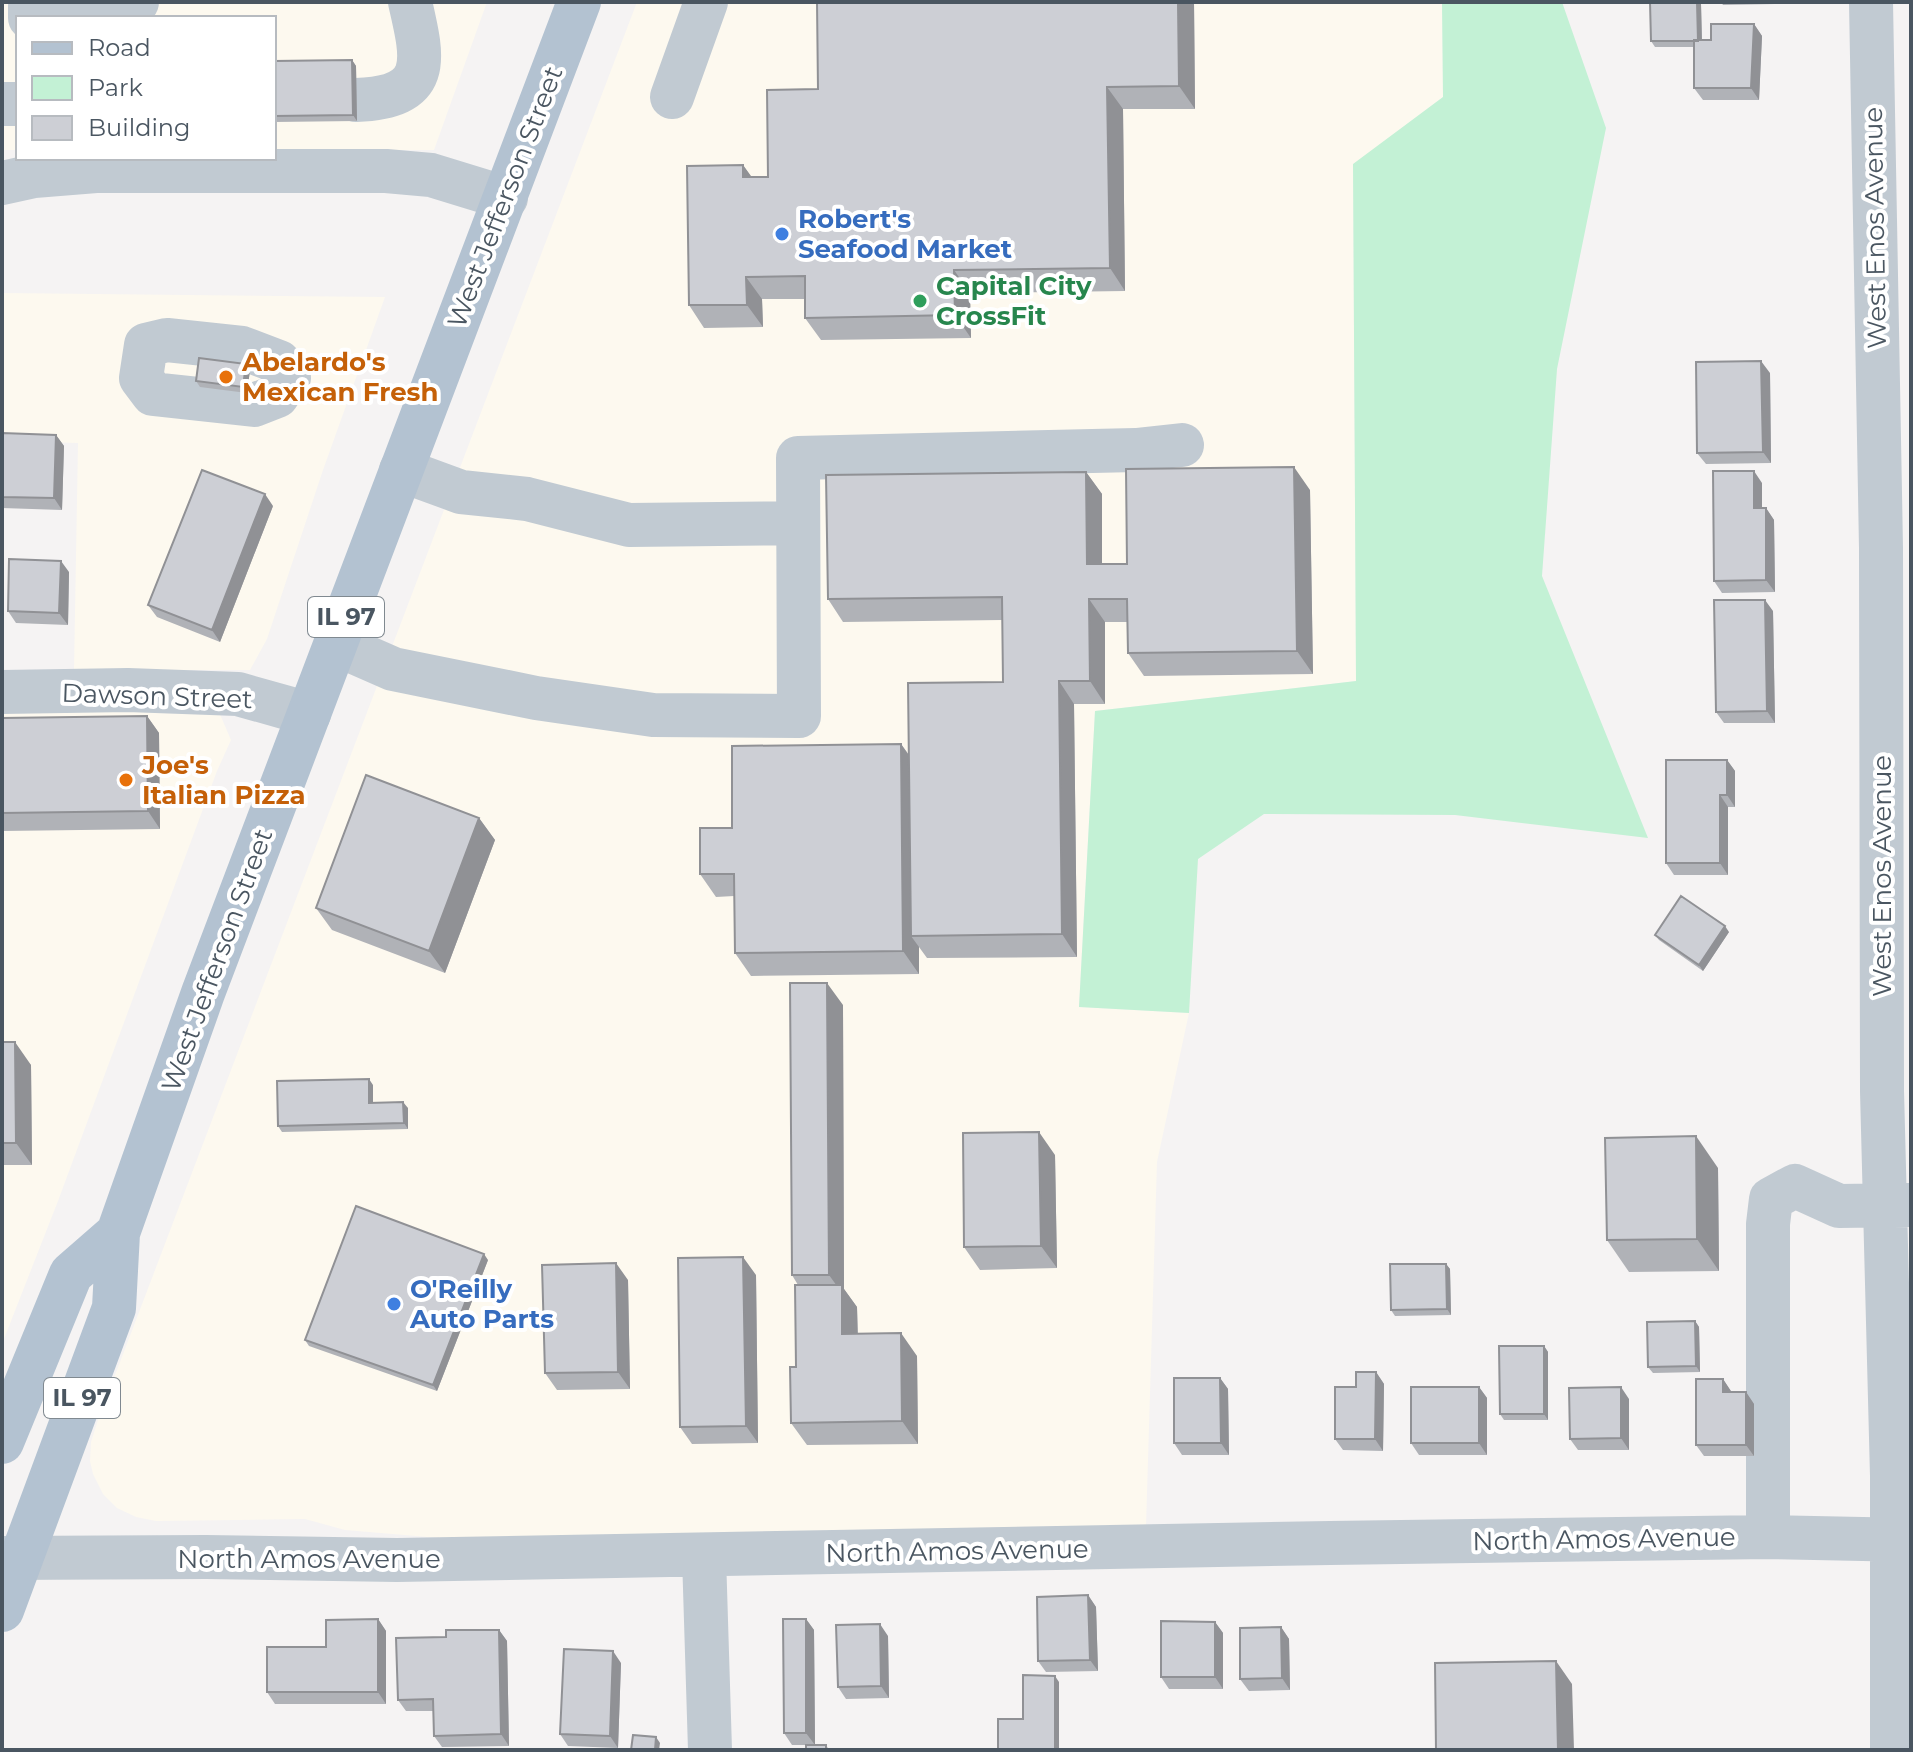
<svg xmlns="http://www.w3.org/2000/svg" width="1913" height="1752" font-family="Montserrat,sans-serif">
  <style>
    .commercial { fill: #fdf9ef }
    .green { fill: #c3f1d5 }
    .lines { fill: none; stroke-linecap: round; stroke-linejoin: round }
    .minor { stroke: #c1cad2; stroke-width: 44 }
    .major { stroke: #b3c2d1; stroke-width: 44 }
    .wall { fill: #b0b2b7 }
    .shaded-wall { fill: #909195 }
    .building { fill: #cdcfd5; stroke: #909195; stroke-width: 2 }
    .shop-dot { fill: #3f7fe0; stroke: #fff; stroke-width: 3 }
    .leisure-dot { fill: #2e9e5b; stroke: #fff; stroke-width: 3 }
    .food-dot { fill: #e8710a; stroke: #fff; stroke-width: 3 }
    .labels { text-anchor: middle; stroke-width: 8; stroke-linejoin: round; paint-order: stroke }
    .shield { fill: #fff; stroke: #808990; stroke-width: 2 }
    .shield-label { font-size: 24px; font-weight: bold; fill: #4a5661 }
    .street-label { font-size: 26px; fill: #4a5661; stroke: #fff }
    .shop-label { font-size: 26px; font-weight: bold; fill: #366cbe; stroke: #fff; text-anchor: start }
    .leisure-label { font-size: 26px; font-weight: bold; fill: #27864d; stroke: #fff; text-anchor: start }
    .food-label { font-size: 26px; font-weight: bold; fill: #c56008; stroke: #fff; text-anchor: start }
  </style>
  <rect width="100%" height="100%" fill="#f5f3f3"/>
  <path class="commercial" d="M2,2H487L434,150H274V18H18V150H2Z
    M637,2H1442L1443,97L1353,165L1356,681L1095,711L1079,1007L1189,1013L1157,1162L1146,1526L452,1539L345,1530L305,1519L156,1521L136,1517L117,1508L103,1494L93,1474L90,1461L91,1442L98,1420Z
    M2,293L385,297L323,470L267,639L250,670H74L78,443L2,441Z
    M201,711L219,712L231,740L217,771L58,1201L2,1344V712Z"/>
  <path class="green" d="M1442,2H1562L1606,128L1557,369L1542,576L1648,838L1455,815L1264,814L1198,859L1189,1013L1079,1007L1095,711L1356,681L1353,164L1443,97Z"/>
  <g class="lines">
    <path class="minor" d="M1871,2L1881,548L1882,1091L1892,1476V1750
      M30,18V6L137,2
      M672,97L706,2
      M356,100C432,97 424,62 410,2
      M2,104H18
      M2,183L34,176L96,171H386L431,175L506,198
      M167,340L242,348L279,362L289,378L277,396L254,405L153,394L141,378L146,345Z
      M401,470L461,492L527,499L629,525L798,523
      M336,644L393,669L536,698L653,715L799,716L798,458L1136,450L1182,445
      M2,692L128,690L238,694L309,714
      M1768,1537V1224L1771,1199L1795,1186L1839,1206L1911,1205
      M704,1556L710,1750
      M2,1558L206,1557L397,1560L1330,1543L1768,1537L1911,1540"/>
    <path class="major" d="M2,1442L71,1274L118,1233
      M2,1610L114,1308L118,1233L203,993L579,2"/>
  </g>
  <path class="wall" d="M817,2H1194L1195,109H1123L1125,291L970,293L971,338L821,340L805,318V299H762L763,327L704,328L689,305L743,165L751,177H768L818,89Z
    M1721,2H1775V4L1723,5Z
    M1701,4L1702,40H1711L1754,24L1762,36L1759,100H1703L1694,88V47H1655L1651,41Z
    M352,60L356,66L357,121L274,122V61Z
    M246,364L250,370L247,393L200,387L196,381Z
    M1770,373L1771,463L1706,464L1697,453Z
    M2,433L56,435L64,446L62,510L2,508Z
    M1086,472L1102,494V564H1127L1310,490L1313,674L1144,676L1128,653V622H1105V704H1074L1077,957L927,958L919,947V974L751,976L735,953L734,896L716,897L700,874L732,828L901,744L909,755L1003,682L1002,620L843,622L828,599Z
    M1762,483V508H1766L1774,520L1775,592L1722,593L1714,581Z
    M273,506L220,642L157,617L148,605Z
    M69,572L68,625L16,623L8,611Z
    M1773,611L1775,723H1724L1716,712Z
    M147,716L159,733L160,829L2,831V718Z
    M1727,760L1735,771V807H1728V875H1674L1666,863Z
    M479,818L495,840L445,973L332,930L316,908Z
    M1729,932L1703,971L1659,940L1655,935Z
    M843,1005L844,1289L857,1307L858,1334L917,1356L918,1444L807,1445L791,1423L796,1367L798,1285L792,1275Z
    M2,1042L31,1065L32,1165H2Z
    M373,1085V1103L408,1108V1129L282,1132L278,1126Z
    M1055,1155L1057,1268L980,1270L964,1247Z
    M1718,1168L1719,1271L1629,1272L1607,1240Z
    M488,1260L437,1391L309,1346L305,1340Z
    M1446,1264L1450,1269L1451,1315L1395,1316L1391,1310Z
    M756,1275L758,1443L692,1444L680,1427Z
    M628,1280L630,1389L557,1390L545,1373Z
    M1695,1321L1699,1327L1700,1372L1653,1373L1648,1367Z
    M1544,1346L1548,1352V1420H1504L1500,1414Z
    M1376,1372L1384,1384L1383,1451L1343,1450L1335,1439Z
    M1220,1378L1228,1389L1229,1455H1182L1174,1443Z
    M1723,1379L1731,1392H1746L1754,1404V1456H1704L1696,1445Z
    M1479,1387L1487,1398V1455H1419L1411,1443Z
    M1629,1399V1450H1578L1570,1439Z
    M1088,1595L1096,1607L1098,1671L1046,1672L1038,1661Z
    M378,1619L386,1631V1704H275L267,1692Z
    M806,1619L814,1630L815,1745H826L829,1750H806V1745H792L784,1733Z
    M1215,1622L1223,1633V1689H1169L1161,1677Z
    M1281,1627L1289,1639L1290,1690L1249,1691L1240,1679Z
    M499,1630L507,1641L509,1746L442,1747L434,1736L433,1711H406L398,1700L446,1637Z
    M888,1636L889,1698L846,1699L838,1687Z
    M621,1663L618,1748L568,1746L560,1734Z"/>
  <path class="shaded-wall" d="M1178,2H1194L1195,109L1179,86Z
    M1697,2H1700L1701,4L1702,46L1698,41Z
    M1754,24L1762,36L1759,100L1751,88Z
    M352,60L356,66L357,121L353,115Z
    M1107,87L1123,109L1125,291L1110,268Z
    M743,165L759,187L743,177Z
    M954,270L970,293L971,338L955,315Z
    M746,277L762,299L763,327L747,305Z
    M1761,361L1770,373L1771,463L1763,452Z
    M246,364L250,370L247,393L243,387Z
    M56,435L64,446L62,510L54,498Z
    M1294,467L1310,490L1313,674L1297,651Z
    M1754,471L1762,483V520L1754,508Z
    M1086,472L1102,494V587L1087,564Z
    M265,494L273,506L220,642L212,630Z
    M1766,508L1774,520L1775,592L1766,580Z
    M61,561L69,572L68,625L59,613Z
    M1089,599L1105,622V704L1090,681Z
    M1765,600L1773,611L1775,723L1767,711Z
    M1059,681L1074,704L1077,957L1062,934Z
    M147,716L159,733L160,829L148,811Z
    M901,744L917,767L911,936L919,947V974L903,951Z
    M1727,760L1735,771V807L1727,795Z
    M1720,795L1728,807V875L1720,863Z
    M479,818L495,840L445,973L429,951Z
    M1725,926L1729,932L1703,971L1699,965Z
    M827,983L843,1005L844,1289L857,1307L858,1357L842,1334V1293L829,1275Z
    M15,1042L31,1065L32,1165L16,1143Z
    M369,1079L373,1085V1109L369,1103Z
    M403,1102L408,1108V1129L404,1123Z
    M1039,1132L1055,1155L1057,1268L1041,1246Z
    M1696,1136L1718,1168L1719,1271L1697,1239Z
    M484,1254L488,1260L437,1391L433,1385Z
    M743,1257L756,1275L758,1443L746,1426Z
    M616,1263L628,1280L630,1389L618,1372Z
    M1446,1264L1450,1269L1451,1315L1447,1309Z
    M1695,1321L1699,1327L1700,1372L1696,1366Z
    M901,1333L917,1356L918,1444L902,1421Z
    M1544,1346L1548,1352V1420L1544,1414Z
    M1376,1372L1384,1384L1383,1451L1375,1439Z
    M1220,1378L1228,1389L1229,1455L1221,1443Z
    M1723,1379L1731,1391V1404L1723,1392Z
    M1479,1387L1487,1398V1455L1479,1443Z
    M1621,1387L1629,1399V1450L1621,1438Z
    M1746,1392L1754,1404V1456L1746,1445Z
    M1088,1595L1096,1607L1098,1671L1090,1660Z
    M378,1619L386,1631V1704L378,1692Z
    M806,1619L814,1630L815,1745L806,1733Z
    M1215,1622L1223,1633V1689L1215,1677Z
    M880,1624L888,1636L889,1698L881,1686Z
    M1281,1627L1289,1639L1290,1690L1282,1678Z
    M499,1630L507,1641L509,1746L501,1734Z
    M613,1651L621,1663L618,1748L610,1736Z
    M1556,1661L1572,1684L1574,1750H1558Z
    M1055,1676L1059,1682V1750H1055Z
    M656,1737L660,1743L659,1750H655Z"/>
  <path class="building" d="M817,2H1178L1179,86L1107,87L1110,268L954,270L955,315L805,318V276L746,277L747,305H689L687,166L743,165V177H768L767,90L818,89Z
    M1650,2H1697L1698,41H1651Z
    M1711,24H1754L1751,88H1694V40H1711Z
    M352,60L353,115L274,116V61Z
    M199,358L246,364L243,387L196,381Z
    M1761,361L1763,452L1697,453L1696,362Z
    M2,433L56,435L54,498L2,497Z
    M1294,467L1297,651L1128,653L1127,599H1089L1090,681H1059L1062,934L911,936L908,683L1003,682L1002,597L828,599L826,475L1086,472L1087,564H1127L1126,469Z
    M202,470L265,494L212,630L148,605Z
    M1713,471H1754V508H1766V580L1714,581Z
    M9,559L61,561L59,613L8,611Z
    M1714,600H1765L1767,711L1716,712Z
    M147,716L148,811L2,813V718Z
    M901,744L903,951L735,953L734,874H700V828H732V746Z
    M1666,760H1727V795H1720V863H1666Z
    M366,775L479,818L429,951L316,908Z
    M1681,896L1725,926L1699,965L1655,935Z
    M790,983H827L829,1275H792Z
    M2,1042H15L16,1143H2Z
    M369,1079V1103L403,1102L404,1123L278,1126L277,1081Z
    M1039,1132L1041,1246L964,1247L963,1133Z
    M1696,1136L1697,1239L1607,1240L1605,1138Z
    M356,1206L484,1254L433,1385L305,1340Z
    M743,1257L746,1426L680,1427L678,1258Z
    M616,1263L618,1372L545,1373L542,1265Z
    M1390,1264H1446L1447,1309L1391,1310Z
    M795,1285H842V1334L901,1333L902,1421L791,1423L790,1367H796Z
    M1695,1321L1696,1366L1648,1367L1647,1322Z
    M1499,1346H1544V1414H1500Z
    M1356,1372H1376L1375,1439H1335V1387H1356Z
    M1174,1378H1220L1221,1443H1174Z
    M1696,1379H1723V1392H1746V1445H1696Z
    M1411,1387H1479V1443H1411Z
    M1621,1387V1438L1570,1439L1569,1388Z
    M1088,1595L1090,1660L1038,1661L1037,1597Z
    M378,1619V1692H267V1647H326V1620Z
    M783,1619H806V1733H784Z
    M1161,1621L1215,1622V1677H1161Z
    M880,1624L881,1686L838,1687L836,1625Z
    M1281,1627L1282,1678L1240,1679V1628Z
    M446,1630H499L501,1734L434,1736L433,1699L398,1700L396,1638L446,1637Z
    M564,1649L613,1651L610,1736L560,1734Z
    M1556,1661L1558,1750H1436L1435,1663Z
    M1023,1675L1055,1676V1750H998V1719H1023Z
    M633,1735L656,1737L655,1750H631Z
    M806,1745H826V1750H806Z"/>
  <g class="shop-dot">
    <circle cx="782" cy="234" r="8"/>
    <circle cx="394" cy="1304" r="8"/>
  </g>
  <circle class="leisure-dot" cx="920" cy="301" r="8"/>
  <g class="food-dot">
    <circle cx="226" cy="377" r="8"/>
    <circle cx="126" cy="780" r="8"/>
  </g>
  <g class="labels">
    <g class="shield">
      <rect x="308" y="597" width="76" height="40" rx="6"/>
      <rect x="44" y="1378" width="76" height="40" rx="6"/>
    </g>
    <g class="shield-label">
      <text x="346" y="625">IL 97</text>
      <text x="82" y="1406">IL 97</text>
    </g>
    <g class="street-label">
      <text transform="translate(505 197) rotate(-69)" y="9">West Jefferson Street</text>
      <text transform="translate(1875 228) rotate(-91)" y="9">West Enos Avenue</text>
      <text transform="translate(157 696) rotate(2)" y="9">Dawson Street</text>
      <text transform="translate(1882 876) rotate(-90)" y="9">West Enos Avenue</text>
      <text transform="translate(217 960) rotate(-70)" y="9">West Jefferson Street</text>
      <text transform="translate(1604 1539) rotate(-1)" y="9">North Amos Avenue</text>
      <text transform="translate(957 1551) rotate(-1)" y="9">North Amos Avenue</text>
      <text x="309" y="1568">North Amos Avenue</text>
    </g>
    <g class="shop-label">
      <text x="798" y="228">Robert's<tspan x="798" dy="30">Seafood Market</tspan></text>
      <text x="410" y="1298">O'Reilly<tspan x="410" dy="30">Auto Parts</tspan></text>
    </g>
    <g class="leisure-label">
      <text x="936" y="295">Capital City<tspan x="936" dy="30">CrossFit</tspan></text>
    </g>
    <g class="food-label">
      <text x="242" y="371">Abelardo's<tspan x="242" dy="30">Mexican Fresh</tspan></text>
      <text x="142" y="774">Joe's<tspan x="142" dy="30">Italian Pizza</tspan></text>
    </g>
  </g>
  <rect width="1913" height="1752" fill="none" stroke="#4a5661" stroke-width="8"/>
  <rect x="16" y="16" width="260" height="144" fill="#ffffff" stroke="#b7bbc0" stroke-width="2"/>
  <rect x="32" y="42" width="40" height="12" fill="#b3c2d1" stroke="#b7bbc0" stroke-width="2"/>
  <text x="88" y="56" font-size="24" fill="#4a5661">Road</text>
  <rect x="32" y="76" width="40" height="24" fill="#c3f1d5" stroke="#b7bbc0" stroke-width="2"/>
  <text x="88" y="96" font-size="24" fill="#4a5661">Park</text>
  <rect x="32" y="116" width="40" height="24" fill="#cdcfd5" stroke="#b7bbc0" stroke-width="2"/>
  <text x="88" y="136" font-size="24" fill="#4a5661">Building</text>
</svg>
